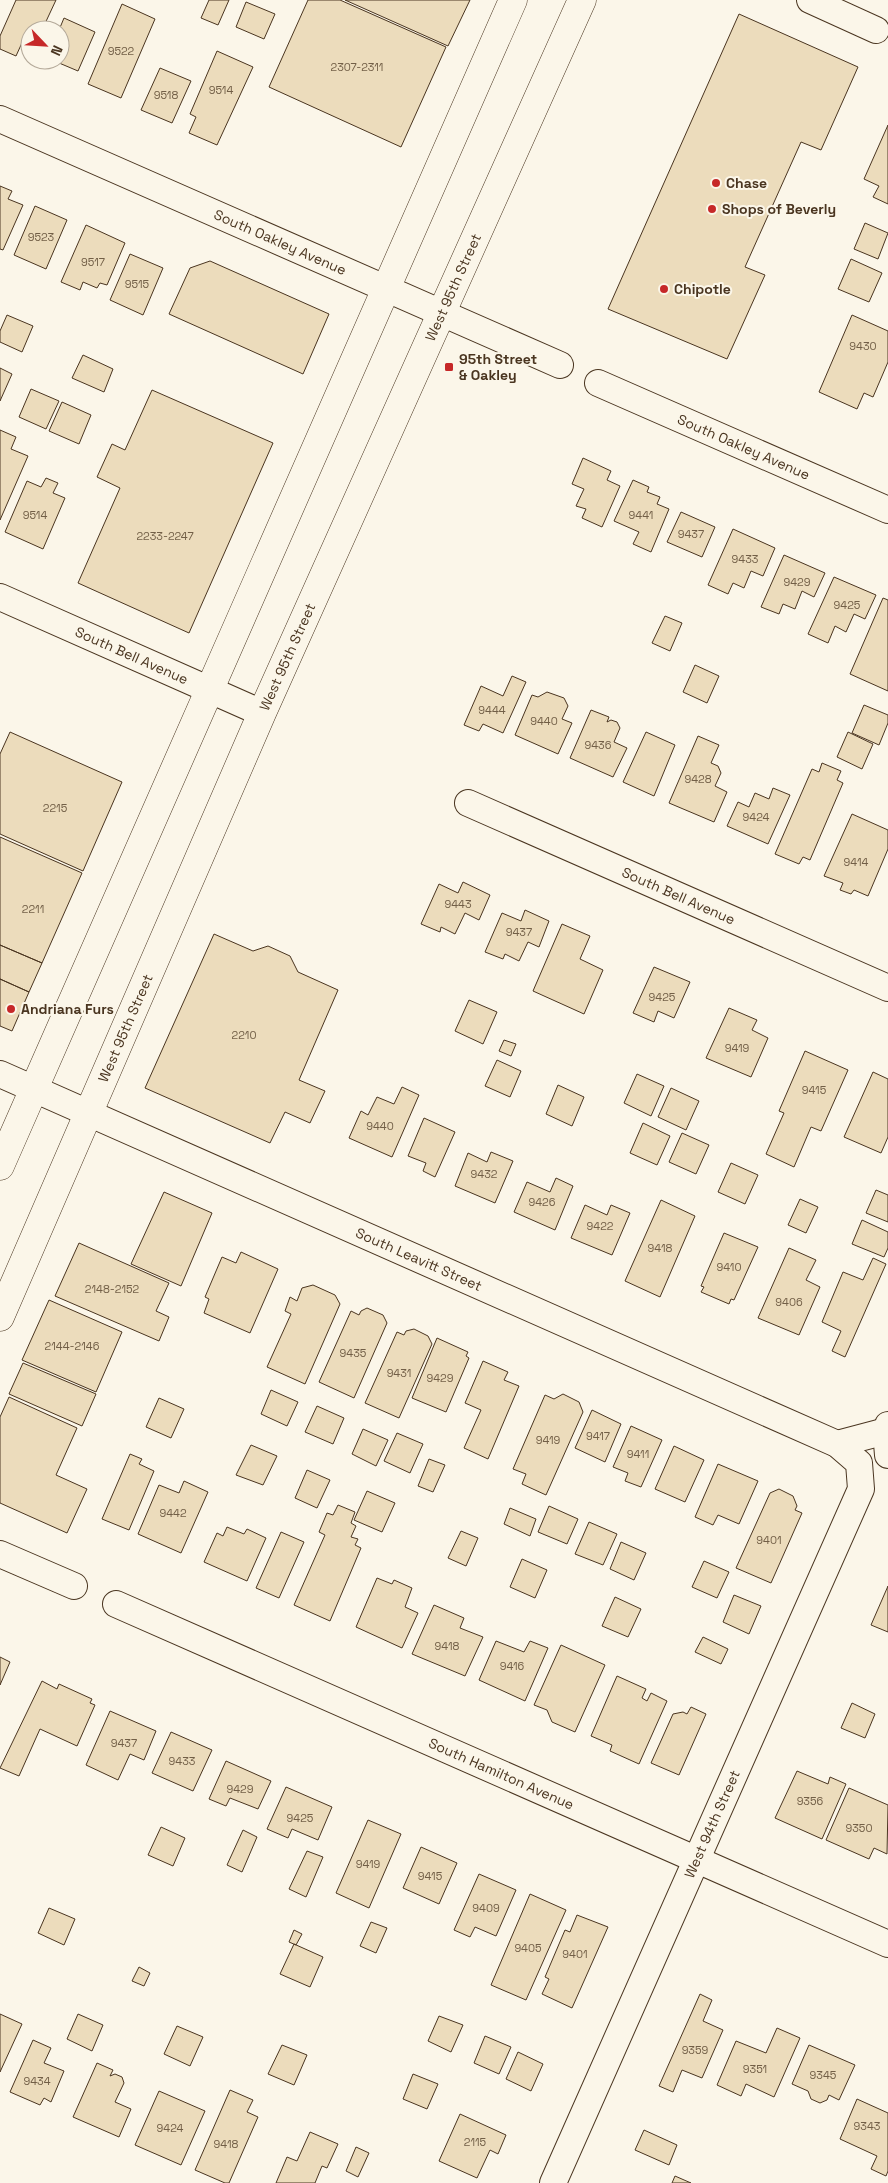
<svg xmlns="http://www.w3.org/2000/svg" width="888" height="2183" font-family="'Space Grotesk',sans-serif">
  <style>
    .building { fill: #ecdcbc; stroke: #4a3520 }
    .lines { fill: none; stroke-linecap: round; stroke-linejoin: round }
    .minor-casing { stroke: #4a3520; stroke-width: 28 }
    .primary-casing { stroke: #4a3520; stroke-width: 29 }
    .minor { stroke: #fbf6e9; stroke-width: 26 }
    .primary { stroke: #fbf6e9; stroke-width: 28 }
    .poi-dot { fill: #c62828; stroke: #fbf6e9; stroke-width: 2 }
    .labels { text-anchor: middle; stroke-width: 4; stroke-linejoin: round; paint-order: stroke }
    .number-label { font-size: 11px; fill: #725f47 }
    .poi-label { font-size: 14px; font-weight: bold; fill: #4a3520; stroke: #fbf6e9; text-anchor: start }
    .street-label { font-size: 14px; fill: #4a3520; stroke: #fbf6e9 }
  </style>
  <rect width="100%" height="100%" fill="#fbf6e9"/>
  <path class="building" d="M16,0H56L42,30H30V36L26,34L16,56L0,49V36Z
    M209,0H229L218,25L201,18Z
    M308,0H340L446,47L401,147L269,87Z
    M345,0H470L448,46Z
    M246,2L275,14L264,39L236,27Z
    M122,4L155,19L121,98L88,84Z
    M739,14L858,67L821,150L801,142L745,267L765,275L727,359L608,309Z
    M64,18L95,32L78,71L52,60H60L59,30Z
    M217,51L253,67L217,145L189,133L196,117L190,114Z
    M160,68L191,81L172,123L141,110Z
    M888,125V204L873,197L879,186L864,179Z
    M0,186L12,191L8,199L23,205L3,250L0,249Z
    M35,206L67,220L46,269L14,255Z
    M865,223L888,233L878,259L854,249Z
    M86,225L125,243L107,285L100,283L97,288L83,282L80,290L61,282Z
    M130,254L163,268L143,315L110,300Z
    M851,259L882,273L869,302L838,289Z
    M210,261L329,314L303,374L169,314L190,268Z
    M7,315L33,326L22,352L0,342V331Z
    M852,315L888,331V362L873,397L864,393L857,409L819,392Z
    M83,355L113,369L104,392L72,378Z
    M0,368L12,374L0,401Z
    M31,389L59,401L46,429L19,417Z
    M152,390L273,443L189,633L78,583L120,488L97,477L112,444L125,450Z
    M62,402L91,415L79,444L49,431Z
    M0,430L16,437L11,449L28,456L0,520Z
    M583,458L611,471L607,480L620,486L602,527L582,518L586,509L576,506L584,489L572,484Z
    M46,478L58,483L53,493L65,498L43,549L5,532L27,481L41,487Z
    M633,480L649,487L647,492L660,497L657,504L669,509L651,552L633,544L639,532L614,521Z
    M681,512L715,527L702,557L667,542Z
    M733,529L775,548L763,576L751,571L744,588L733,583L728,594L708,585Z
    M784,555L825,573L814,597L802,591L795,609L783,604L779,614L761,607Z
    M834,577L876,595L865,619L854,614L846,632L835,626L828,643L808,634Z
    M883,598L888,600V691L850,674Z
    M665,616L682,623L670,651L652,643Z
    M695,665L719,676L707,703L683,692Z
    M512,676L526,682L503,733L483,724L479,731L464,725L481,686L503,696Z
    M547,692L564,698L568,706L562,719L572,723L558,754L515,735L532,695L538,697Z
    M864,705L888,715V723L879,745L852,733Z
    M591,710L609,717L607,722L611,720L617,722L620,728L614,742L627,748L613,777L570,758Z
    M10,732L122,782L83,871L0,834V754Z
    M646,732L675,745L654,796L623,782Z
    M848,732L873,744L862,769L837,757Z
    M698,736L719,745L711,763L718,766L721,773L715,786L727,792L714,822L669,803Z
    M822,763L841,771L837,780L843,783L810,860L803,857L799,864L775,854L812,769L819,772Z
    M773,788L790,795L768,844L727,826L738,802L749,807L755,793L769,799Z
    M852,814L888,830V849L868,896L854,890L851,894L840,890L843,883L824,876Z
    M0,837L82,873L42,963L0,945Z
    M463,882L490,895L479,920L465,913L455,934L441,927L440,932L421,924L439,884L458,893Z
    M525,910L549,921L539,947L528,942L519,961L505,954L503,959L485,952L502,913L521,921Z
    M562,924L590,936L580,959L603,970L584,1014L533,991Z
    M214,934L253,951L268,946L290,956L298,972L338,990L299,1080L325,1091L310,1123L285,1112L270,1143L145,1088Z
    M0,945L42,963L29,992L0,979Z
    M654,967L690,982L674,1018L658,1011L654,1022L633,1013Z
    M0,979L29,992L12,1031L0,1026Z
    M469,1000L497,1012L483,1044L455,1031Z
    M729,1008L757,1020L752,1030L768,1038L751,1077L706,1058Z
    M504,1040L516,1044L511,1056L499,1051Z
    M805,1051L848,1070L821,1131L811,1127L794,1167L766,1154L784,1113L779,1111Z
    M497,1060L521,1071L510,1097L485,1086Z
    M873,1072L888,1079V1137L881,1153L844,1137Z
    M637,1074L664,1086L651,1116L624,1103Z
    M558,1085L584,1097L572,1126L546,1114Z
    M402,1087L419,1095L392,1157L349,1138L361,1111L368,1115L377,1097L394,1104Z
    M671,1088L699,1101L686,1130L658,1117Z
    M424,1118L455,1132L435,1177L423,1171L426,1163L408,1156Z
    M643,1123L670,1136L657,1165L630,1153Z
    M682,1133L709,1145L696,1174L669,1162Z
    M491,1152L513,1161L495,1203L455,1186L468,1153L487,1162Z
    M731,1163L758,1175L745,1204L718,1192Z
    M556,1178L573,1186L555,1230L514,1212L527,1182L550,1192Z
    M876,1190L888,1195V1222L866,1213Z
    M164,1192L212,1213L181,1286L131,1264Z
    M800,1199L818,1207L806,1233L788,1225Z
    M661,1200L695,1216L660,1297L625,1281Z
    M585,1205L607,1215L611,1205L630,1213L612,1255L571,1238Z
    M862,1220L888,1232V1248L884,1257L852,1244Z
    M724,1233L758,1247L734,1300L731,1299L729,1304L701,1292L704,1287L701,1286Z
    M79,1243L169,1283L156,1311L169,1317L159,1341L55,1296Z
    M789,1248L816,1260L806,1280L820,1287L799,1335L758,1318Z
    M241,1252L278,1269L250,1333L204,1313L209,1299L205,1297L222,1257L236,1263Z
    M873,1258L886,1264L845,1357L832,1351L841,1331L822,1322L843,1272L863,1280Z
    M313,1285L335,1295L340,1304L305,1384L267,1367L291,1314L285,1311L290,1297L297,1301L302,1288Z
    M49,1300L122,1332L96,1392L22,1360Z
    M367,1308L383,1315L387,1323L354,1398L319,1382L351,1311L359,1315L361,1311Z
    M414,1329L428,1336L432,1344L399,1418L365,1403L397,1332L404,1335L406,1331Z
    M437,1338L468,1352L466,1356L469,1358L446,1412L412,1398Z
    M483,1361L508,1372L504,1380L519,1386L488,1459L464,1448L481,1410L465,1403Z
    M23,1363L96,1394L82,1426L9,1394Z
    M271,1390L298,1402L287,1426L261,1414Z
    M563,1394L579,1402L583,1412L546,1495L522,1484L526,1474L513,1469L545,1395L554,1399Z
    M9,1397L77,1428L56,1475L87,1489L67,1533L0,1503V1417Z
    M159,1398L184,1409L171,1438L146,1427Z
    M317,1406L344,1418L333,1444L305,1432Z
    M592,1410L621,1424L605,1462L575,1448Z
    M631,1426L662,1440L641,1487L625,1481L628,1473L613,1467Z
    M363,1429L388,1440L376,1466L352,1454Z
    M397,1433L423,1444L410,1473L384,1461Z
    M251,1445L277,1456L263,1485L236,1475Z
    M674,1446L704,1460L685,1502L655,1489Z
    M130,1454L142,1459L139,1464L154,1471L129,1530L102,1519Z
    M429,1459L445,1465L433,1492L418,1486Z
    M718,1464L758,1481L739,1524L718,1515L713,1525L695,1517Z
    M307,1470L330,1480L317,1508L295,1498Z
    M184,1481L208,1492L181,1553L138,1534L159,1485L179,1493Z
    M779,1489L793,1496L797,1506L795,1510L802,1513L771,1583L736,1568L770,1493Z
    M367,1491L395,1503L382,1532L354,1520Z
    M338,1505L355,1512L351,1523L356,1526L351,1537L358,1539L355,1545L361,1548L330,1621L294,1605L325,1535L319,1532L327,1513L333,1515Z
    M549,1506L578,1519L567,1544L538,1532Z
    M510,1508L536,1519L530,1536L504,1524Z
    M589,1522L617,1534L603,1565L575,1554Z
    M227,1527L244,1534L247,1529L266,1538L247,1581L204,1562L217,1533L223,1536Z
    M461,1531L478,1538L466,1566L448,1558Z
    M281,1532L304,1542L279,1598L256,1588Z
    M621,1542L646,1553L634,1580L610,1569Z
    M522,1559L547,1570L535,1598L510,1587Z
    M704,1561L729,1572L717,1598L692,1587Z
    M377,1578L392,1584L394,1580L412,1588L405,1607L418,1613L402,1648L356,1627Z
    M888,1586V1632L871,1625Z
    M734,1595L761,1606L749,1634L723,1622Z
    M615,1597L641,1609L628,1637L602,1626Z
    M434,1605L464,1618L460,1628L483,1637L465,1676L412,1654Z
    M703,1637L728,1649L721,1664L695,1652Z
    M496,1641L524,1652L530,1641L548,1648L525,1701L479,1680Z
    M561,1645L605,1665L575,1732L552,1722L547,1710L534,1705Z
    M0,1657L10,1662L0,1685Z
    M617,1676L646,1689L642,1698L647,1701L651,1693L667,1701L639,1764L610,1751L612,1745L591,1736Z
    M42,1681L57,1689L59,1684L92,1699L90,1703L95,1705L77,1746L40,1729L19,1776L0,1768Z
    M852,1703L875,1714L865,1738L841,1728Z
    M691,1707L706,1714L679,1775L651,1763L673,1714L683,1712L687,1714Z
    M110,1711L156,1731L144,1760L130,1754L118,1780L86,1765Z
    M171,1732L212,1750L193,1791L152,1773Z
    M226,1761L271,1781L258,1809L230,1798L226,1806L209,1799Z
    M797,1771L828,1784L830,1777L846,1784L822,1839L775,1818Z
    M286,1787L332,1807L318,1840L292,1829L288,1838L267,1829Z
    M849,1788L888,1805L887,1854L874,1848L869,1859L826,1840Z
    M368,1820L401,1834L369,1908L336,1893Z
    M161,1827L185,1838L173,1866L148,1855Z
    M243,1830L257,1837L242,1872L227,1865Z
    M421,1847L457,1863L439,1904L403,1888Z
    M307,1851L323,1857L306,1897L289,1889Z
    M479,1874L516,1890L496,1936L475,1927L470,1937L454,1930Z
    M530,1894L566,1910L526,2000L491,1985Z
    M49,1908L75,1919L64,1945L38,1933Z
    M577,1915L608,1927L572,2008L542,1994L549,1979L545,1977L565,1930L570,1932Z
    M371,1922L387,1928L376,1953L360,1946Z
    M294,1930L302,1934L296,1945L289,1942Z
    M294,1944L323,1957L310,1987L280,1974Z
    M139,1967L150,1973L144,1986L132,1981Z
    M700,1994L712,2000L703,2021L723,2030L702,2078L682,2070L673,2092L659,2086Z
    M0,2014L22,2024L0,2072Z
    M78,2014L103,2025L92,2051L67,2039Z
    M439,2016L463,2025L451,2052L428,2041Z
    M177,2026L203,2037L190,2066L164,2054Z
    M777,2028L800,2038L774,2097L746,2084L741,2096L717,2085L736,2041L766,2053Z
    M485,2036L511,2047L499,2074L474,2063Z
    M33,2040L51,2048L44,2063L64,2071L51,2102L44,2098L40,2105L10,2092Z
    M282,2045L307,2055L294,2085L268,2074Z
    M809,2045L855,2065L839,2100L829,2095L827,2100L820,2103L811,2099L808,2091L792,2084Z
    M518,2052L543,2064L531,2091L506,2079Z
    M97,2063L113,2070L110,2076L115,2074L122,2077L124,2083L115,2102L131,2109L119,2137L73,2117Z
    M413,2074L438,2084L427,2109L403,2099Z
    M230,2090L253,2100L247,2112L258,2117L229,2183H225L195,2170Z
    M159,2091L205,2111L181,2165L135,2145Z
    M857,2099L888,2113V2171L886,2176L871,2169L877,2156L840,2139Z
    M460,2114L506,2135L498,2154L490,2150L477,2178L439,2161Z
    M644,2130L677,2145L669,2165L635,2150Z
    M310,2132L338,2144L327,2168L322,2166L315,2183H276L287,2157L297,2161Z
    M356,2147L369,2153L358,2177L346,2171Z
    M675,2176L691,2183H672Z"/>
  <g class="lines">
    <defs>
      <g id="minor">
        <path d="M810,0L876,30"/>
        <path id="s1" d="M0,119L560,365"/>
        <path id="s2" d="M598,383L888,510"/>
        <path id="s3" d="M0,597L262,713"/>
        <path id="s4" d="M468,803L888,988"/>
        <path id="s5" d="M0,1074L837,1444L859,1463L861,1489L553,2183"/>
        <path d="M888,1425L886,1431L888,1455"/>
        <path d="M837,1444L886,1431"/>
        <path d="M0,1554L74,1586"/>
        <path id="s6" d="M116,1604L888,1944"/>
      </g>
      <g id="primary">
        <path d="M0,1166L513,0"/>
        <path id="s7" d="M0,1317L262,713L582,0"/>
      </g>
    </defs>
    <use href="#minor" class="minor-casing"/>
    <use href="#primary" class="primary-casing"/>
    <use href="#minor" class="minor"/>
    <use href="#primary" class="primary"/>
  </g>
  <g class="poi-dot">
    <circle cx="716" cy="183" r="5"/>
    <circle cx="712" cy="209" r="5"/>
    <circle cx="664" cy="289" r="5"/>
    <rect x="444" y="362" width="10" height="10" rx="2.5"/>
    <circle cx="11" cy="1009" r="5"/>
  </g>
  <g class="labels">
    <g class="number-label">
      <text x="121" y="55">9522</text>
      <text x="357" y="71">2307-2311</text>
      <text x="221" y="94">9514</text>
      <text x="166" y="99">9518</text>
      <text x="41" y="241">9523</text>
      <text x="93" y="266">9517</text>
      <text x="137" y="288">9515</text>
      <text x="863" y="350">9430</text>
      <text x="35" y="519">9514</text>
      <text x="641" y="519">9441</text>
      <text x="691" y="538">9437</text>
      <text x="165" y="540">2233-2247</text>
      <text x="745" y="563">9433</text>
      <text x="797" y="586">9429</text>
      <text x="847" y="609">9425</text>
      <text x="492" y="714">9444</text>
      <text x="544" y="725">9440</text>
      <text x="598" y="749">9436</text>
      <text x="698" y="783">9428</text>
      <text x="55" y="812">2215</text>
      <text x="756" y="821">9424</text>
      <text x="856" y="866">9414</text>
      <text x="458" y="908">9443</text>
      <text x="33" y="913">2211</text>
      <text x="519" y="936">9437</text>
      <text x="662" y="1001">9425</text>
      <text x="244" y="1039">2210</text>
      <text x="737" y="1052">9419</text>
      <text x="814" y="1094">9415</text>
      <text x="380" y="1130">9440</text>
      <text x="484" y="1178">9432</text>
      <text x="542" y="1206">9426</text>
      <text x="600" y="1230">9422</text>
      <text x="660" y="1252">9418</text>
      <text x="729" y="1271">9410</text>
      <text x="112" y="1293">2148-2152</text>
      <text x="789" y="1306">9406</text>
      <text x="72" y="1350">2144-2146</text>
      <text x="353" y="1357">9435</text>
      <text x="399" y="1377">9431</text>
      <text x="440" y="1382">9429</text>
      <text x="598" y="1440">9417</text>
      <text x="548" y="1444">9419</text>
      <text x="638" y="1458">9411</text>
      <text x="173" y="1517">9442</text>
      <text x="769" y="1544">9401</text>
      <text x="447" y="1650">9418</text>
      <text x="512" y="1670">9416</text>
      <text x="124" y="1747">9437</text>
      <text x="182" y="1765">9433</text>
      <text x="240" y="1793">9429</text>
      <text x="810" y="1805">9356</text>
      <text x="300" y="1822">9425</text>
      <text x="859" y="1832">9350</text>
      <text x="368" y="1868">9419</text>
      <text x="430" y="1880">9415</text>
      <text x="486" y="1912">9409</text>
      <text x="528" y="1952">9405</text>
      <text x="575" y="1958">9401</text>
      <text x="695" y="2054">9359</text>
      <text x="755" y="2073">9351</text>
      <text x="823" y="2079">9345</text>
      <text x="37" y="2085">9434</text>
      <text x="867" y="2130">9343</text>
      <text x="170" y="2132">9424</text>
      <text x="475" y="2146">2115</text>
      <text x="226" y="2148">9418</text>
    </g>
    <g class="poi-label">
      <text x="726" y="188">Chase</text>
      <text x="722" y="214">Shops of Beverly</text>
      <text x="674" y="294">Chipotle</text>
      <text x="459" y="364">95th Street<tspan x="459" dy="16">&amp; Oakley</tspan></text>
      <text x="21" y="1014">Andriana Furs</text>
    </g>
    <g class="street-label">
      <text dy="5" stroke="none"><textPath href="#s1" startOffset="306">South Oakley Avenue</textPath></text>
      <text dy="5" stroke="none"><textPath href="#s7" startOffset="1125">West 95th Street</textPath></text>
      <text dy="5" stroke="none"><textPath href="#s2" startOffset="159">South Oakley Avenue</textPath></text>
      <text dy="5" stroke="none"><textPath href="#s3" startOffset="144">South Bell Avenue</textPath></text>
      <text dy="5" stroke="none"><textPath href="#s7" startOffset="720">West 95th Street</textPath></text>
      <text dy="5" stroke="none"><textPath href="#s4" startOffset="230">South Bell Avenue</textPath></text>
      <text dy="5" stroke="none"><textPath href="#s7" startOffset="315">West 95th Street</textPath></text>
      <text dy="5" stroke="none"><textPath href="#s5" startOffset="458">South Leavitt Street</textPath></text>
      <text dy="5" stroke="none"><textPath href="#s6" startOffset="421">South Hamilton Avenue</textPath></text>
      <text transform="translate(712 1824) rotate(-66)" y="5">West 94th Street</text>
    </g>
  </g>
  <g transform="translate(45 45) rotate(115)"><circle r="24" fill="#fbf6e9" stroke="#b4a999"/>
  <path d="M0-4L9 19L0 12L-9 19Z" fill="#c62828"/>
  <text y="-8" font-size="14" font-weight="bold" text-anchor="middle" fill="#4a3520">N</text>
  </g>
</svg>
